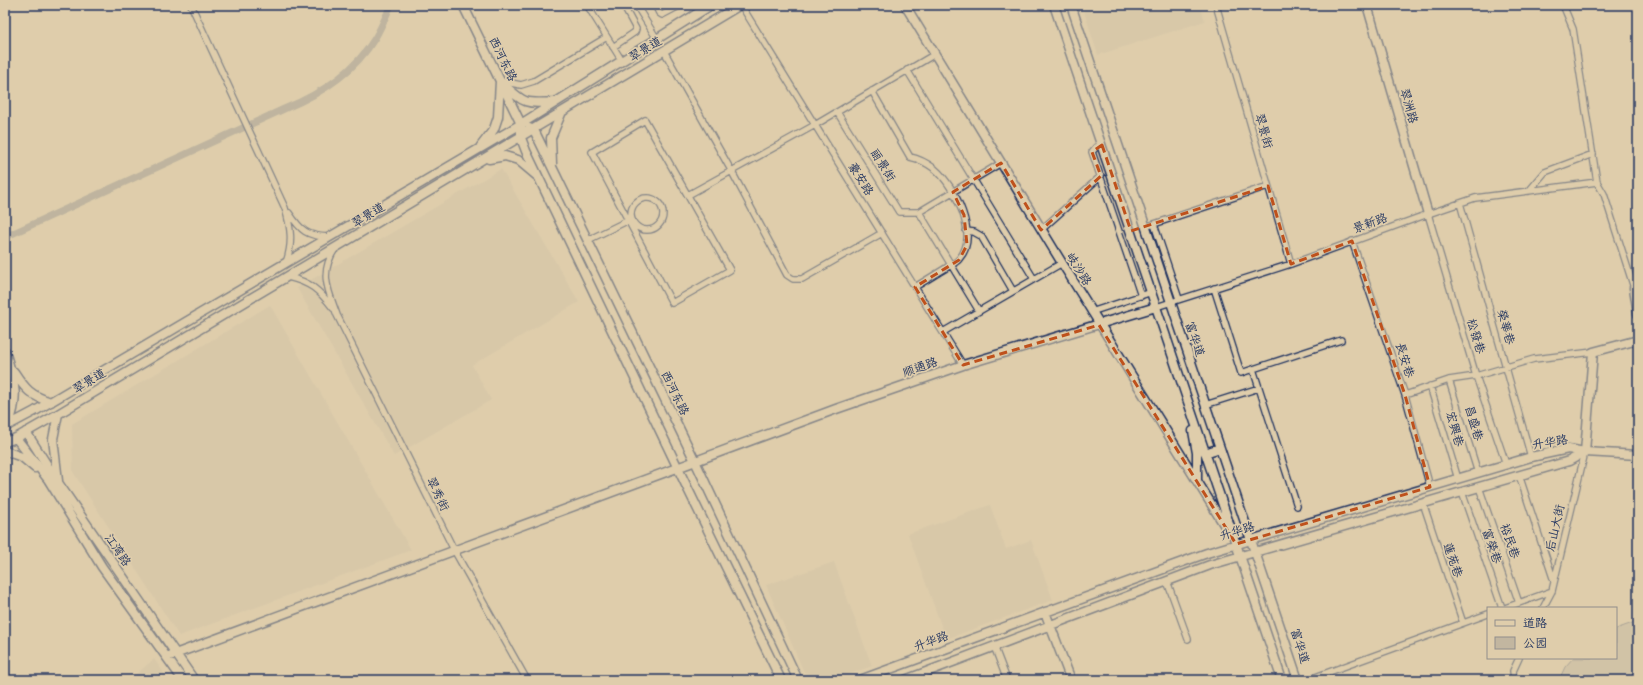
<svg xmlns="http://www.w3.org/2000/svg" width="1643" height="685" font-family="'Gochi Hand','LXGW WenKai TC',sans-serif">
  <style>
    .built { fill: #d1c1a5 }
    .green { fill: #c2b6a0; stroke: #6e727f }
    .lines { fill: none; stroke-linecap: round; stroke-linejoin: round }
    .canal { stroke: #999590; stroke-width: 7 }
    .street-casing { stroke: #1b2f5e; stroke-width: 8 }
    .secondary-casing { stroke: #1b2f5e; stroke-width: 11 }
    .street { stroke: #dfcdab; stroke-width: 5.5 }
    .secondary { stroke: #dfcdab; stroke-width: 8 }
    .marked { fill: none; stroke: #bf511c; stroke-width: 3; stroke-dasharray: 8 5; stroke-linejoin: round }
    .labels { text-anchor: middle; stroke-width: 3.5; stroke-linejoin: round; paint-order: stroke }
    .street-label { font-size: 12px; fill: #1b2f5e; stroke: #dfcdab }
  </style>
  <rect width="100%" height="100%" fill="#dfcdab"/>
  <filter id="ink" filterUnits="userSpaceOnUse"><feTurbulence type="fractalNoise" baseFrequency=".025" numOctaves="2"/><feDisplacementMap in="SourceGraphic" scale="8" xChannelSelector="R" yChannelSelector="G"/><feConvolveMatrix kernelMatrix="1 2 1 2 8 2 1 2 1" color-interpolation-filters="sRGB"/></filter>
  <g filter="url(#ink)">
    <path class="built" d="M1082,5H1200L1205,21L1098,55Z
      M501,169L579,302L472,365L491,400L394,456L297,288Z
      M270,305L411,550L179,636L73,472L72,424Z
      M990,505L1006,549L1031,540L1053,600L946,639L908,534Z
      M834,562L872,666L834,680H821L804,672L766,585Z
      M154,659L169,680H129Z"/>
    <path class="green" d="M1638,621V680H1559L1565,667L1573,658H1616V629Z"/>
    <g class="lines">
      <path class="canal" d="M5,237L284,109C321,94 354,73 375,38C381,28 386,16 391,5"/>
      <defs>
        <path id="street" d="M191,5L285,208C291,228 293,243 286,263
          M587,5L622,61
          M636,5L657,39
          M655,5L659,13L662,15L681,5
          M741,5L963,365
          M1216,5L1291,264
          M1563,5L1573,29L1597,182L1604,194L1634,288
          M613,47L635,32L636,29L623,5
          M664,51L732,172L787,275L793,279H802L882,233
          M907,70L1034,279
          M501,81L521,85L534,81L607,37
          M872,91L910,157C920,159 927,163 935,169C955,186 980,236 959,259C956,263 950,265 946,268C936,274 925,281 915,287
          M837,112L899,212H919L979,311
          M645,120L730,270L672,303L592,152Z
          M1102,145L1096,147L1092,152L1141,296
          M1529,191L1545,172L1593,154
          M688,195L815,125L935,54
          M631 214a16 16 0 1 1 32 0a16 16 0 1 1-32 0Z
          M1460,203L1531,457
          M919,212L1001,163
          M289,213C301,231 307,236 328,237
          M1428,214L1476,376L1506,464
          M1154,224L1179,299
          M1145,227L1268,186
          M1041,230L1101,176
          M966,231L974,232L981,236L1013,291
          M588,240L631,219
          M1352,241L1405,395L1430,487
          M335,249C319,273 328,290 337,315L454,550L527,680
          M288,277C310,282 319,290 333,308
          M1214,288L1241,373L1341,340
          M1156,307L1291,264L1428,214L1475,198L1597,182
          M1091,312L1152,292
          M943,332L1062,263
          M1253,369L1297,506
          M1449,380L1478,473
          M1430,386L1458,479
          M1405,395L1449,380L1476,376L1534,359L1593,352
          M1205,405L1259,388
          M1519,475L1554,581
          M1479,487L1519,603
          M1462,492L1502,608
          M1423,503L1463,623
          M1167,581L1188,639
          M1505,608L1552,591
          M1543,608L1552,591L1585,452
          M994,646L1007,680
          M1307,680L1488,614
          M1514,680L1513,671L1519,658"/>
        <path id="secondary" d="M463,5L521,124V138L526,151L686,485L781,680
          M905,5L1062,263L1228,531
          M1054,5L1282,680
          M1071,5L1298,680
          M1367,5L1428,214
          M503,84C525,104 525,104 555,102
          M529,128L534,130L695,461L798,680
          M481,146L494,129L498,117L500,81
          M489,159L505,156L518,160L537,176
          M552,164L551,138L561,114
          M1638,286L1634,288L1638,314
          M5,351C14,382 20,395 8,426
          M14,372C25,389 31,396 51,402
          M5,427L35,411L521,124L711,5
          M1193,431L1197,453V481
          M26,432L59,484L194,680
          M16,438L48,479L102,567L183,680
          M5,442L16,438L58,414L740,5
          M5,451L22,457L35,468
          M1585,452L1593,352L1638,340
          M1205,453L1220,448
          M58,481L53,439L58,414
          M1045,612L1071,680
          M167,657L836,409L963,365L1156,307
          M860,680L1207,553L1531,457L1568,449L1585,452L1638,455
          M905,680L1210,565L1569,461L1585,452"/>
      </defs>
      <use href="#street" class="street-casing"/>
      <use href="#secondary" class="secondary-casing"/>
      <use href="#street" class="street"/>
      <use href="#secondary" class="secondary"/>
    </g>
  </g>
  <path d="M0 0H1643V685H0ZM1102,145L1131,231L1268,186L1291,264L1352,241L1405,395L1430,487L1236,544L1099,325L963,365L915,287L959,260L967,245L964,215L953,192L1001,163L1041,230L1101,176L1092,152Z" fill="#dfcdab" fill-opacity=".55" fill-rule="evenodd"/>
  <path class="marked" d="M1102,145L1131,231L1268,186L1291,264L1352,241L1405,395L1430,487L1236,544L1099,325L963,365L915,287L959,260L967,245L964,215L953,192L1001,163L1041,230L1101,176L1092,152Z"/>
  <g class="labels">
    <g class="street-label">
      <text transform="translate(645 49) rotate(-31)" y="4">翠景道</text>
      <text transform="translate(503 59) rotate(64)" y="4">西河东路</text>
      <text transform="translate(1409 106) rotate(74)" y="4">翠洲路</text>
      <text transform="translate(1264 131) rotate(74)" y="4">翠景街</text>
      <text transform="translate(883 165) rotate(58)" y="4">丽景街</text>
      <text transform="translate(861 179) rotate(58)" y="4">豪安路</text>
      <text transform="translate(368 215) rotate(-31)" y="4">翠景道</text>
      <text transform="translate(1370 223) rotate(-20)" y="4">景新路</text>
      <text transform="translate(1079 269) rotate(58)" y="4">岐沙路</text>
      <text transform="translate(1506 327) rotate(74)" y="4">榮華巷</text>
      <text transform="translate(1476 336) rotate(73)" y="4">松發巷</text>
      <text transform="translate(1195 339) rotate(71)" y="4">富华道</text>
      <text transform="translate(1405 360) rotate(72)" y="4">長安巷</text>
      <text transform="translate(920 367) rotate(-19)" y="4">顺通路</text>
      <text transform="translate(89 381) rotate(-31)" y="4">翠景道</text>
      <text transform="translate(675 393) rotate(64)" y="4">西河东路</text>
      <text transform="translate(1474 423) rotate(73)" y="4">昌盛巷</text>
      <text transform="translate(1455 429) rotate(74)" y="4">宏興巷</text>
      <text transform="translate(1550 442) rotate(-9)" y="4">升华路</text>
      <text transform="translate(438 494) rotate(64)" y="4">翠秀街</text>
      <text transform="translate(1555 528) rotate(-77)" y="4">后山大街</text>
      <text transform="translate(1237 531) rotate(-17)" y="4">升华路</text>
      <text transform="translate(1510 541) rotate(71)" y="4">裕民巷</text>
      <text transform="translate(1492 546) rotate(71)" y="4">富榮巷</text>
      <text transform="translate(118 550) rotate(56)" y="4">江湾路</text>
      <text transform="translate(1453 560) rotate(71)" y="4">蓮苑巷</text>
      <text transform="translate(931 641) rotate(-20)" y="4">升华路</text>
      <text transform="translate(1300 646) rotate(72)" y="4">富华道</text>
    </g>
  </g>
  <rect width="1643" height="685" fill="none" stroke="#dfcdab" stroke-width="20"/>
  <rect x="10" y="10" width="1623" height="665" fill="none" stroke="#1b2f5e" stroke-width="1.5" filter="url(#ink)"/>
  <rect x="1487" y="607" width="130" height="52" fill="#dfcdab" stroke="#918e8c"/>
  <rect x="1495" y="620" width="20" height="6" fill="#dfcdab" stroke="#918e8c"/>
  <text x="1523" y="627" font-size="12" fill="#1b2f5e">道路</text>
  <rect x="1495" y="637" width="20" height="12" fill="#c2b6a0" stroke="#918e8c"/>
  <text x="1523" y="647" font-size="12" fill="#1b2f5e">公园</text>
</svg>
